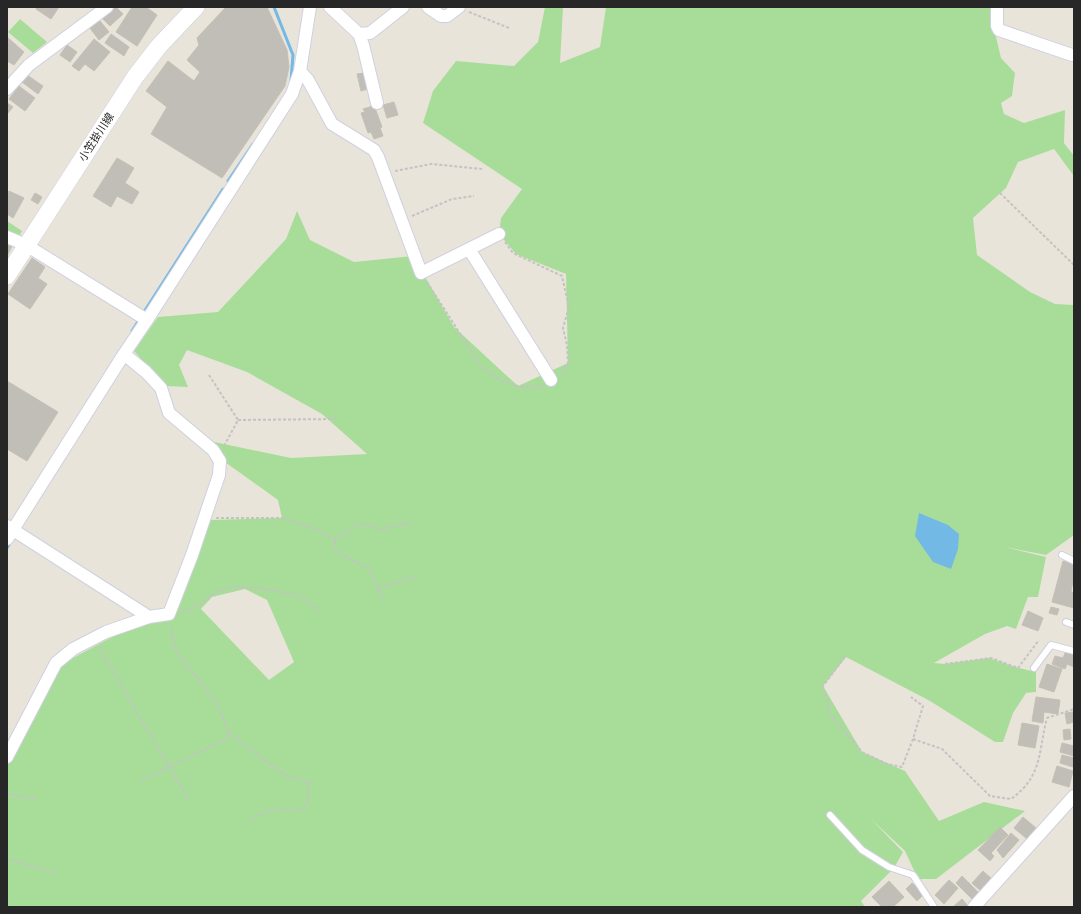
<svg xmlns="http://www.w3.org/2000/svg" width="1081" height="914" font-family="Karla,'Noto Sans JP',sans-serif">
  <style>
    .green { fill: #a8dd99; fill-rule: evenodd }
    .water { fill: #73b9e5 }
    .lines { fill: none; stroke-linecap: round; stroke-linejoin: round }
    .stream { stroke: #73b9e5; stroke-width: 3 }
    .building { fill: #c1beb7; stroke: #c4c0b4 }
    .service-casing { stroke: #cfd0e0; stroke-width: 8 }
    .minor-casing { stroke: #cfd0e0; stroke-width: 14 }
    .secondary-casing { stroke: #cfd0e0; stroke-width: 18 }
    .path { stroke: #c3c3c3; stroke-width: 2; stroke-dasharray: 3 2; stroke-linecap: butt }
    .service { stroke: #fff; stroke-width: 6 }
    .minor { stroke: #fff; stroke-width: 12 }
    .secondary { stroke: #fff; stroke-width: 17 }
    .labels { text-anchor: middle; stroke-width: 3; stroke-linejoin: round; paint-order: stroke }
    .street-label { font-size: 11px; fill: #272727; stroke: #fff }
  </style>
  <rect width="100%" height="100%" fill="#e9e4da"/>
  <path class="green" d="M545,7H563L560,63L600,47L606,7H993L995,33L1001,58L1015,73L1012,96L1001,103L1004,114L1024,123L1065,110L1064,143L1074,156V176L1054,149L1018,162L1006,188L973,218L977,255L1030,292L1055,304L1074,305V535L1046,555L1005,547L1046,557L1038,597H1028L1016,629L1007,626L985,634L934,663L945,664L989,658L1015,667L1036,672V692L1026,693L1013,713L1003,742H995L930,701L846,657L823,686L862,752L905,771L939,821L984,802L1025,811L936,879H918L905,851L871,819L903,852L894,868L861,901L865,907H7V766L60,665L149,617L173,616L208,520L282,518L278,500L218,457L200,439L291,458L367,454L322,414L247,372L187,350L179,365L188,387L165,386L134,351L158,317L218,312L286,239L297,211L310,240L354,262L413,256L454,327L518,386L568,363L566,274L516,254L499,234L501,218L522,189L423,123L433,91L456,61L514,66L538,42ZM245,589L267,600L294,662L269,680L201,609L212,597Z
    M20,19L47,42L33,53L8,32Z
    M7,221L22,231L20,235L7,233Z"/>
  <path class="water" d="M919,513L948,525L959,534L958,549L951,569L933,562L915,536Z"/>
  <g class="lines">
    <path class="stream" d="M274,7L293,55L291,80
      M228,181L253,144
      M144,312L223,189
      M132,331L139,320
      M7,548L11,541"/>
  </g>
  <path class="building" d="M37,7H59L51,19L36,9Z
    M116,7L123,14L110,26L103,19Z
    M132,7H146L157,15L137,46L116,32Z
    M226,7H267L287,50L289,67L285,86L222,178L151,134L167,107L146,91L168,61L194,81L200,72L187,60L199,45L197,38Z
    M100,21L109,32L99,40L90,28Z
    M111,34L129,47L124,56L105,43Z
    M7,37L24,52L14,65L7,61Z
    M94,39L110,52L94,71L85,64L79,71L72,66Z
    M67,45L77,52L70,62L60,55Z
    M364,73L368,89L361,91L357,74Z
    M27,75L43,86L38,94L22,82Z
    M19,86L35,98L25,111L9,99Z
    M394,102L398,115L387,118L383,105Z
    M7,103L13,107L8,113L7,112Z
    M373,106L374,109L375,108L382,127L380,128L383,136L374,139L371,132L368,133L361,113L365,112L363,109Z
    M117,158L134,168L125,183L139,192L132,204L117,196L111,207L93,196Z
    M9,191L24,198L13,218L7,214V194Z
    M35,193L42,197L38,204L31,200Z
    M7,243L12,246L7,256Z
    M32,258L45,267L38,278L47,284L30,309L8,294Z
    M7,381L58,412L27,461L7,449Z
    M1063,561L1074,564V586L1072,585L1071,592L1074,593V608L1052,602Z
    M1051,607L1059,609L1057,615L1049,613Z
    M1028,611L1043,618L1038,631L1022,625Z
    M1066,651L1074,654V667L1067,664L1065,669L1052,664L1055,656L1063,658Z
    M1047,664L1062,669L1054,692L1039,687Z
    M1036,697L1060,700L1058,714L1044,712L1043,723L1032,721Z
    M1073,712L1074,722L1067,724L1065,713Z
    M1022,723L1039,726L1035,748L1018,745Z
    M1070,729L1071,739L1064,740L1063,730Z
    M1062,743L1074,746V756L1060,752Z
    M1062,755L1074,758L1073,767L1060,763Z
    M1057,766L1073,771L1069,787L1052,782Z
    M1023,817L1036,828L1027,839L1014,828Z
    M1000,827L1008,835L991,853L994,856L990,861L978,850Z
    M1011,833L1019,840L1003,858L997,850Z
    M983,871L993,880L982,892L972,883Z
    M962,876L980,894L973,900L956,883Z
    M949,880L958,888L944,904L935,895Z
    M889,881L904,897L893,907H882L872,897Z
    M912,883L924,894L917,901L906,889Z
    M962,899L969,907H955L954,906Z"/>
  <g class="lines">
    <defs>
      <path id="service" d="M1062,555L1074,561
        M1066,622L1074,625
        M1034,668L1051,645L1074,651
        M830,815L862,850L889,867L913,875L934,907"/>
      <path id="minor" d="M330,7L359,34L370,33L403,7
        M428,7L441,16H447L459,7
        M997,7V26L999,30L1072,55
        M359,34L363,45L377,103
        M300,71L308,80L332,124L374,150L378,157L421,273L499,234
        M7,89L29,65L107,7
        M7,237L26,245L147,320L124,354L146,372L161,388L169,413L213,450L220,461L219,475L192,555L169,614L149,617L106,632L73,649L56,663L7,757
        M469,249L551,380
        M147,320L292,94L300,71L310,7
        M7,526L149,617
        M7,539L124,354
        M974,907L1074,796"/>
      <path id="secondary" d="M7,276L135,77L159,46L196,7"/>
    </defs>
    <use href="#service" class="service-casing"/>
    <use href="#minor" class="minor-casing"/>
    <use href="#secondary" class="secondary-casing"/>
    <path class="path" d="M469,12L509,28
      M395,171L431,164L483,169
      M1000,193L1074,265
      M412,216L452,199L474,196
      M505,242L513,253L562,276L569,307L563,328L567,345L568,363L560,374
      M427,282L482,368L502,381L524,388L543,385
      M209,375L238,420L224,446
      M238,420L336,419
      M216,518H282L315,529L335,540L336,553L369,568L383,601
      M335,540L359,523L382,529L411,523
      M378,588L416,577
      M181,612C200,608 205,597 221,590C234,583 290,591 303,598C309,602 315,607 321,611
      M101,647L100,649L189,801
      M845,657L823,686L831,715L862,752L887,764L902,767L913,739L923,706L911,697
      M945,664L991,658L1018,668L1039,640
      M229,733L282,773L292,778L309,781L308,804L299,810H269L249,820
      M913,739L942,749L990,796L1011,799C1043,776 1038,752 1047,718L1074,709
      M142,780L224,740L229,733L216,702L175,650L171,625
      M7,794L36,799
      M7,859L60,874"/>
    <use href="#service" class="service"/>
    <use href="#minor" class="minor"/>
    <use href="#secondary" class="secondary"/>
  </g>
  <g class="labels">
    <g class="street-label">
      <text transform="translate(96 137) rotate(-57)" y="4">小笠掛川線</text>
    </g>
  </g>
  <rect width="1081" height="914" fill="none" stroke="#272727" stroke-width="16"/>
</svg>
